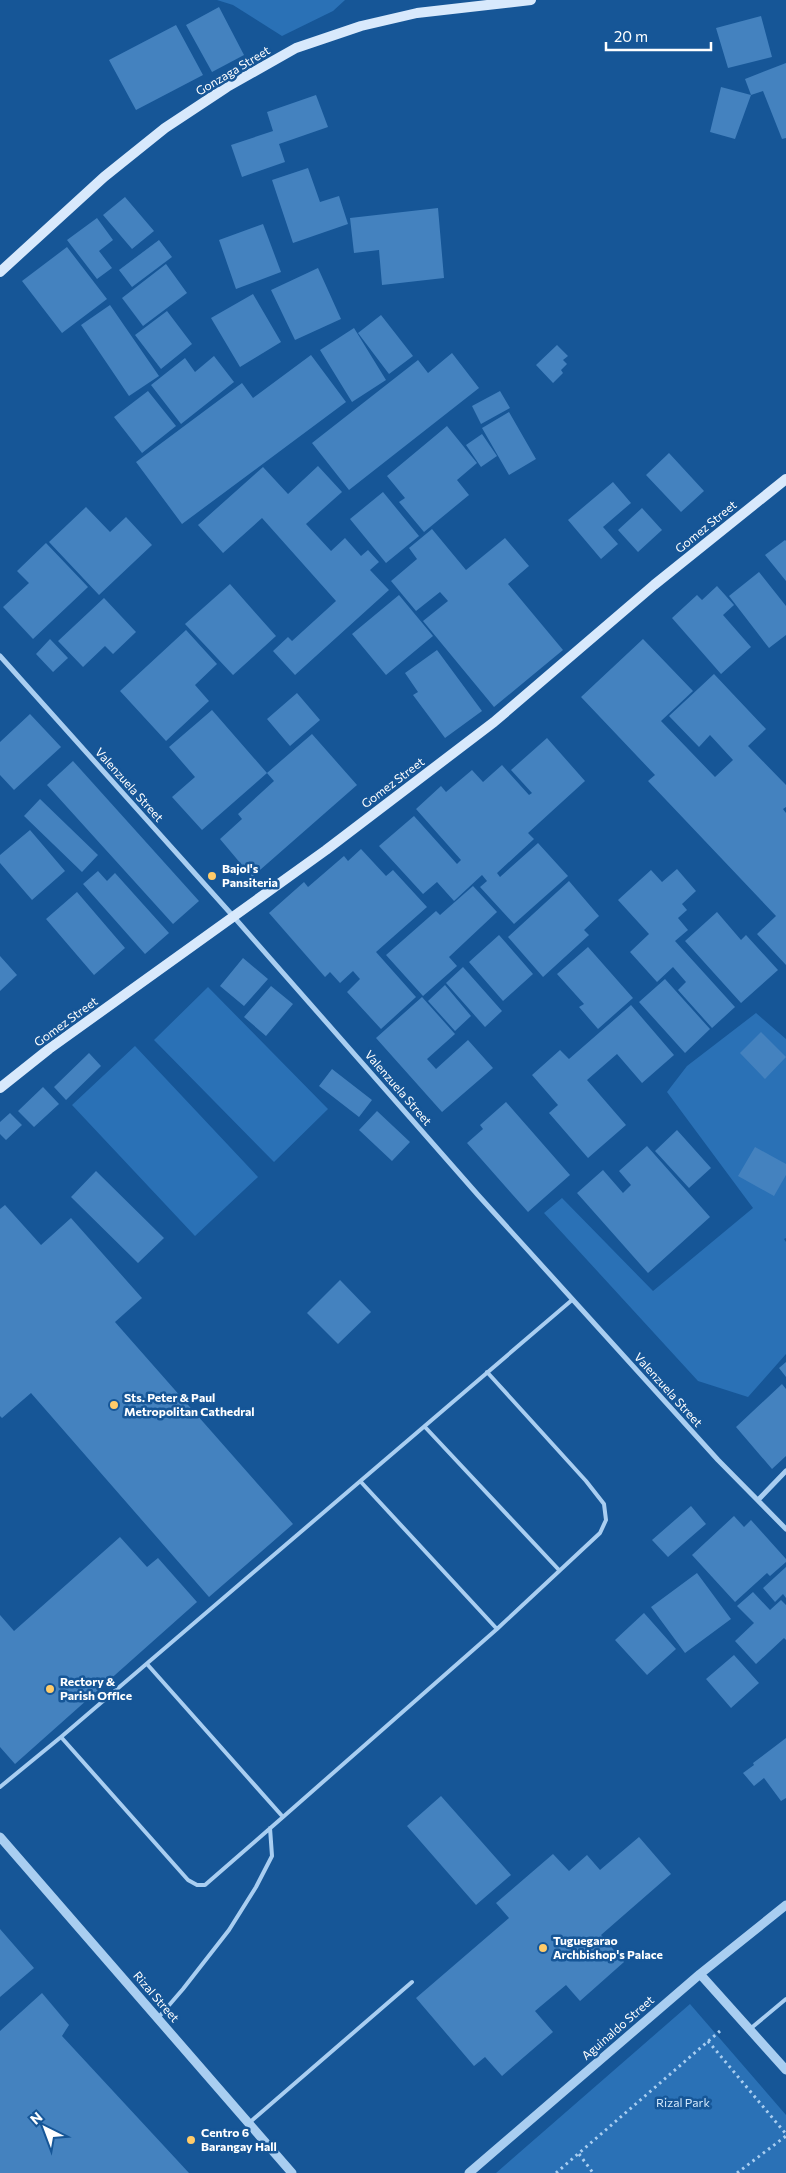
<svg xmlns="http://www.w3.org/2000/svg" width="786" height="2173" font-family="Commissioner,sans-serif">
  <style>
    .green { fill: #2a71b6 }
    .building { fill: #4482bf }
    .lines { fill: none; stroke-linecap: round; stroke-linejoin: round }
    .path { stroke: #a9cef1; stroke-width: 3; stroke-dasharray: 2.5 4; stroke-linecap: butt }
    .service { stroke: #a9cef1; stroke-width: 4 }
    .minor { stroke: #a9cef1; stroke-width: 5 }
    .tertiary { stroke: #a9cef1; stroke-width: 9 }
    .secondary { stroke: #d8e9fc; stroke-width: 10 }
    .poi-dot { fill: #ffcb69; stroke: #165697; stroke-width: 2 }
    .labels { text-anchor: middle; stroke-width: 5; stroke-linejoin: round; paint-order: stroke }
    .street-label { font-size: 12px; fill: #fff; stroke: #165697 }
    .poi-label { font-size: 12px; font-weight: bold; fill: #fff; stroke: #165697; text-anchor: start }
    .park-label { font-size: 12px; fill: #d0e7fc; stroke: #165697 }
  </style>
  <rect width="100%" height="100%" fill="#165697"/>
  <path class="green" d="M217,0H345L333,11L282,36L233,5Z
    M208,987L328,1109L274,1162L154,1040Z
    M756,1013L786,1039V1238L784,1239L786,1242V1354L748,1397L698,1381L544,1213L562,1198L653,1291L753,1208L667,1092L687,1066Z
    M135,1046L258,1177L195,1236L72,1105Z
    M690,2004L786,2115V2173H496Z"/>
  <path class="building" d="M219,7L244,55L212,72L186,25Z
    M761,16L772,57L728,68L716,28Z
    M176,25L203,75L136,110L109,60Z
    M786,63V138L782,139L763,91L751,95L745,79Z
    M721,87L751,95L735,139L710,132Z
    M316,95L328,127L279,144L285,162L242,177L231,145L273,131L267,112Z
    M308,168L320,202L339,196L348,224L293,243L272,180Z
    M125,197L154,231L132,249L103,215Z
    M438,208L444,278L382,285L379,250L354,253L350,218Z
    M97,218L113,240L99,251L112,268L97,279L67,240Z
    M263,224L281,272L236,289L219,240Z
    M159,240L172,257L132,287L119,270Z
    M67,247L107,299L62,333L22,281Z
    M166,264L187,293L143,326L122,298Z
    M318,268L341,319L295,340L271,290Z
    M253,294L281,342L240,367L211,318Z
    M110,305L159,376L129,396L81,325Z
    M167,311L192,344L161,369L135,335Z
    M381,315L413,356L389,374L358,333Z
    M354,328L386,380L352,402L320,350Z
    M557,345L568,356L563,360L567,364L561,370L563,373L553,383L536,365Z
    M452,353L479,388L349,490L312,443L418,360L428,373Z
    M311,355L346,402L182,524L136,462L242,383L253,398Z
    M214,356L234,382L181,424L151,385L185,358L195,372Z
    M148,391L176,426L142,453L114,417Z
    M500,391L510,408L481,424L472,406Z
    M509,412L536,459L509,475L482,428Z
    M447,426L477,463L457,480L469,495L424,532L399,502L405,498L387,476Z
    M482,434L497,456L481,467L466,445Z
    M669,453L704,491L681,512L646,475Z
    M318,466L342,492L306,524L331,551L345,538L361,556L368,550L379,562L370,570L389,590L295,675L273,651L288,637L292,641L336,601L262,518L223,553L198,525L263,467L288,494Z
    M613,482L631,503L603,527L618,544L601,559L568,520Z
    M383,492L419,536L386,563L350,519Z
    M86,507L110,532L126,517L152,545L99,595L49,542Z
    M642,508L662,530L638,552L618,530Z
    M432,529L466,570L505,538L529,566L508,584L563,650L494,707L423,621L448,601L440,592L416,611L391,581L417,559L409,548Z
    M785,540L786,541V581L765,555Z
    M46,543L88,587L33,639L3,607L29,583L17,571Z
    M759,572L786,606V635L769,648L729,596Z
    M230,584L276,636L233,675L185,624Z
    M717,586L734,605L723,615L751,647L721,674L672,618L697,595L702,600Z
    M399,595L433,636L386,675L352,634Z
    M104,598L136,632L113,654L105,646L83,667L58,641Z
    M186,630L217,664L195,685L209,701L166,741L120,691Z
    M50,639L68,658L53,672L36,654Z
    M643,639L693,691L661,721L715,777L733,760L710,735L699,747L669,716L714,674L766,729L748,746L786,785V807L783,809L786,813V965L757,934L776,916L648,781L655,775L581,697Z
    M437,650L482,711L445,738L413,695L418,692L405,673Z
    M297,693L320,720L290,746L267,719Z
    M212,710L267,773L202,830L172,797L195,777L169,747Z
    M30,714L61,747L14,790L0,775V742Z
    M312,734L357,785L252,877L220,839L242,819L238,814L274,781L267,773Z
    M547,738L585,781L528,833L534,839L497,873L500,877L538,843L568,876L514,924L480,887L487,881L482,875L454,901L437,882L423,894L379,846L414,816L457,864L461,860L416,809L441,786L446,792L472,770L483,782L502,765L529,795L532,793L511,770Z
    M73,761L199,901L173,924L47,785Z
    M40,799L98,855L82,872L24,816Z
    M30,830L65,871L32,900L0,863V855Z
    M361,849L386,876L393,870L427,907L376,952L416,997L381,1029L347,992L360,979L353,971L340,983L330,972L325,977L269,913L304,882L308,887L344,856L348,861Z
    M677,869L696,891L682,904L687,910L678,918L688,930L675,941L735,1007L712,1028L678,990L686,982L673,967L657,982L630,952L649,934L618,900L651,870L662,882Z
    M98,871L107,881L115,873L169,933L145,954L83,884Z
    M569,881L599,916L584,930L589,935L543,977L508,937Z
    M473,886L497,912L449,957L457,966L423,996L386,955L436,911L440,915Z
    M77,892L125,948L94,975L46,919Z
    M717,912L741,940L746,935L778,970L741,1003L685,941Z
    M499,935L533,974L503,1001L469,962Z
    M588,947L633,998L598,1029L579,1007L584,1004L557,974Z
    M0,956L17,975L0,991Z
    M243,958L268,979L244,1006L220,986Z
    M463,967L502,1011L485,1027L446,983Z
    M665,979L710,1029L685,1053L639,1002Z
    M445,985L471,1016L455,1031L428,1001Z
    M271,986L293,1004L266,1036L244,1017Z
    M422,997L455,1034L427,1059L436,1069L468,1040L493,1068L442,1112L376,1038Z
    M631,1005L674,1055L642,1083L617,1054L587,1080L626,1125L588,1158L549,1113L558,1105L532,1075L560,1050L569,1059Z
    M761,1032L786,1057L765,1079L740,1053Z
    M89,1053L101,1066L66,1100L54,1087Z
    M332,1069L372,1100L359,1117L319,1086Z
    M43,1087L59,1104L34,1127L18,1111Z
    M506,1102L570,1175L528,1212L467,1143L483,1129L480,1125Z
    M377,1111L410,1142L392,1161L359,1130Z
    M10,1113L22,1125L6,1140L0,1134V1122Z
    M677,1130L711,1168L689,1188L655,1151Z
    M647,1146L710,1217L648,1273L577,1193L603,1170L623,1193L631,1185L619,1171Z
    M755,1147L786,1164V1175L774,1196L738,1176Z
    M96,1171L164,1238L138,1263L71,1197Z
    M5,1205L41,1245L71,1218L142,1298L115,1322L293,1524L209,1597L31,1393L2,1418L0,1416V1209Z
    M340,1280L371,1312L338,1344L307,1313Z
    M786,1362V1377L779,1368Z
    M782,1384L786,1389V1456L772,1469L736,1427Z
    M691,1506L706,1524L668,1557L652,1540Z
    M734,1516L744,1527L751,1520L786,1559V1562L770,1576L767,1573L735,1602L692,1555Z
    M120,1537L147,1567L158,1558L197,1602L15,1764L0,1747V1615L14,1631Z
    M786,1567V1598L783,1594L775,1602L763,1588Z
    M697,1573L731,1619L685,1653L651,1607Z
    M753,1592L770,1610L781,1600L786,1605V1640L784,1638L756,1664L735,1641L754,1623L737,1606Z
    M644,1613L676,1649L647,1675L615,1640Z
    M734,1655L759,1683L731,1708L706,1679Z
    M786,1738V1798L781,1801L764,1778L754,1786L743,1773L754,1765L753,1763Z
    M441,1796L511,1875L476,1905L407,1826Z
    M639,1837L671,1874L601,1935L624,1962L580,2001L566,1985L535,2011L553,2032L502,2076L485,2057L474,2066L416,1998L509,1918L496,1903L553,1854L569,1871L587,1855L600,1870Z
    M0,1929L34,1968L0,1997Z
    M42,1993L69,2025L62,2036L189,2173H0V2031Z"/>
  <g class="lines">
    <path class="path" d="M708,2041L786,2134
      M579,2154L593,2173
      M556,2173L720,2031
      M737,2173L786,2136"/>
    <path class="service" d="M425,1427L559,1570
      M361,1482L497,1629
      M61,1737L188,1880L197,1885H205L283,1817L147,1664
      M0,1787L61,1737L572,1300
      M283,1817L497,1629L600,1533L606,1520L604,1504L586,1481L487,1372
      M158,2018L183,1989L229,1930L256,1887L272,1856L270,1828
      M750,2029L786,1999
      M249,2123L412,1982"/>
    <path class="minor" d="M0,656L233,916L478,1195L718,1460L786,1529
      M758,1500L786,1471"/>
    <path class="tertiary" d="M0,1837L292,2173
      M700,1974L786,2070
      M469,2173L700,1974L786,1905"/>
    <path class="secondary" d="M0,272L104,177L165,128L227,87L296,48L361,26L417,13L531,0
      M0,1088L49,1049L326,850L494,722L654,585L786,479"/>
  </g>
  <g class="poi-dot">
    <circle cx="212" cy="876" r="5"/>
    <circle cx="114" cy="1405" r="5"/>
    <circle cx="50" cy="1689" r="5"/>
    <circle cx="543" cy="1948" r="5"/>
    <circle cx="191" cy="2140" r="5"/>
  </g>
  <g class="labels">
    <g class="street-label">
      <text transform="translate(233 71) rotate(-31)" y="4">Gonzaga Street</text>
      <text transform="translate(706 527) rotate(-39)" y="4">Gomez Street</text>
      <text transform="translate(393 783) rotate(-37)" y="4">Gomez Street</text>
      <text transform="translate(129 785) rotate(48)" y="4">Valenzuela Street</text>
      <text transform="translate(66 1022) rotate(-36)" y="4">Gomez Street</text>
      <text transform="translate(398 1088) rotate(49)" y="4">Valenzuela Street</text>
      <text transform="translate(668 1390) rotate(48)" y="4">Valenzuela Street</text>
      <text transform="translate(156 1997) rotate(49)" y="4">Rizal Street</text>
      <text transform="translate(618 2028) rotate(-41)" y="4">Aguinaldo Street</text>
    </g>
    <g class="poi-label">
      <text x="222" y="873">Bajol's<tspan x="222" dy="14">Pansiteria</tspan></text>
      <text x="124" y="1402">Sts. Peter &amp; Paul<tspan x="124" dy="14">Metropolitan Cathedral</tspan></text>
      <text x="60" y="1686">Rectory &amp;<tspan x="60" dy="14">Parish Office</tspan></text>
      <text x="553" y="1945">Tuguegarao<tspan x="553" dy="14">Archbishop's Palace</tspan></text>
      <text x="201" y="2137">Centro 6<tspan x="201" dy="14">Barangay Hall</tspan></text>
    </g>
    <g class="park-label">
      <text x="683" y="2107">Rizal Park</text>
    </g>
  </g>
  <g transform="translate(45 2128) rotate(318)" stroke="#165697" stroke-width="4" paint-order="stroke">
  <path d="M0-4L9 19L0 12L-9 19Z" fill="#ffffff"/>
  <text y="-8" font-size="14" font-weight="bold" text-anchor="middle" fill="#ffffff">N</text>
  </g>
  <path d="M606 42v8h105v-8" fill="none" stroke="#ffffff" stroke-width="2.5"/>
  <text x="614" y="42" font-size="15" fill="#ffffff" stroke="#165697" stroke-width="4" paint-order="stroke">20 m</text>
</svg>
